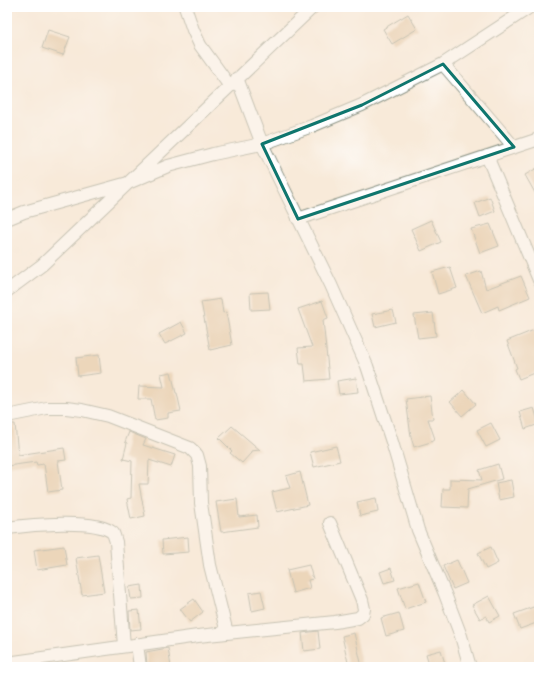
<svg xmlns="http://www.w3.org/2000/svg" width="546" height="674" font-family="'Comic Neue',sans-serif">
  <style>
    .building { fill: #ddbe95 }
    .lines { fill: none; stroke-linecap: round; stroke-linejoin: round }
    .street-casing { stroke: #8c9486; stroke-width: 14 }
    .street { stroke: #fff; stroke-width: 12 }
    .marked { fill: none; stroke: #0f766e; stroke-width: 3; stroke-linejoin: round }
  </style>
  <rect width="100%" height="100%" fill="#fff"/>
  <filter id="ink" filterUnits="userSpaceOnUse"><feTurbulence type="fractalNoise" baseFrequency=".025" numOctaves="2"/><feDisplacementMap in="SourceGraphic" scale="8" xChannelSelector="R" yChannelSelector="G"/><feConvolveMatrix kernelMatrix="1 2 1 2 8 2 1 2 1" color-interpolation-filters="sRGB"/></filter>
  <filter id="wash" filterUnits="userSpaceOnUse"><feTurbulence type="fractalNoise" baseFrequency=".012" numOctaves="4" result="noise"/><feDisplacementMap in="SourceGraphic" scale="16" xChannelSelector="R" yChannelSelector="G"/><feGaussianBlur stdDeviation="0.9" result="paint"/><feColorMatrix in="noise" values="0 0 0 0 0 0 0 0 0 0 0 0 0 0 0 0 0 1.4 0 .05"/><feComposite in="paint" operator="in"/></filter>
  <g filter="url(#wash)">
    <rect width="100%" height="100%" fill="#f8ead9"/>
    <g id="blocks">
      <path class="building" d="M408,14L417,29L392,44L383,29Z
        M48,30L70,37L63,55L42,48Z
        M539,167V200L525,175Z
        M490,197L495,211L480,217L475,203Z
        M431,220L441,242L421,251L411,229Z
        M490,224L499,246L480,253L471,229Z
        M450,267L457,288L438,294L432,272Z
        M481,271L486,289L521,276L530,297L499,310L498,306L482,313L466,276Z
        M268,292L270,309L251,310L250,293Z
        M221,299L223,313L226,312L232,345L210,350L201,302Z
        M322,301L328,318L323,320L329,379L306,381L304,364H300L298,348L312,347L298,309Z
        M393,310L396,322L375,327L372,314Z
        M433,313L436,336L418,338L414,315Z
        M181,322L187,333L165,344L159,334Z
        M539,328V371L519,379L515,369L517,368L507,341Z
        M99,355L101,373L78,376L76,358Z
        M171,372L176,393H177L181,411L168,413V418L155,420L151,399H138L139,386L164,387L161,374Z
        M356,378L358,392L339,394L337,381Z
        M464,390L476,404L462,416L450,402Z
        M430,396L433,419H428L435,439L431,442L414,447L411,437L406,399Z
        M534,408L539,424L525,429L520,412Z
        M491,423L500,440L486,447L477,430Z
        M7,424H15L18,455L64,448L66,460L58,461L62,490L48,492L44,464L37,465L36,462L7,466Z
        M232,426L260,450L251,451V453L242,463L230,453L232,451L219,438Z
        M129,432L146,439L143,445L175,455L171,467L149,460L148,484H139L145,516L131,519L127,499L131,498L132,461L123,459L127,443L125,442Z
        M336,446L340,461L314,467L310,452Z
        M498,464L502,479L468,489L467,508L442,507L443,489H450V479L482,480L479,470Z
        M300,472L308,505L277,512L272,492L290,488L286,476Z
        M511,480L514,497L499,500L496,483Z
        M376,498L378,512L360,516L357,502Z
        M237,499L239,517L257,515L258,527L221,532L216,502Z
        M188,537L189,552L163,554L162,540Z
        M64,546L67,565L37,570L34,550Z
        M491,547L498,563L486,569L478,553Z
        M98,555L104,592L82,595L76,558Z
        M457,560L467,583L453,589L443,566Z
        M309,565L313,579L308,580L310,588L293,593L287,570Z
        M391,568L395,580L384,583L380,572Z
        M419,582L426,602L405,609L398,588Z
        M142,585L143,598L131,599L129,587Z
        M261,591L265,608L252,611L249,593Z
        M489,596L500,616L489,622L486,616L480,619L472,605Z
        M194,599L203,612L190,622L180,609Z
        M539,605V622L520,629L514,614Z
        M139,610L141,629L130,630L129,611Z
        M399,613L404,631L386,636L381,618Z
        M318,631L320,649L304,651L302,633Z
        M354,633L362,667H349L342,636Z
        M168,648L171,667H147L146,652Z
        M441,650L446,667H430L426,654Z"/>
    </g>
  </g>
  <g filter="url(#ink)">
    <use href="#blocks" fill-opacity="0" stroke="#8c9486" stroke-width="1"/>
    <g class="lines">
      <defs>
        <path id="street" d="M185,7L193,30L200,45L229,85
          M443,64L514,147
          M237,78L262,144L331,285L367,366L392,442L418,530L445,594L461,636L470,667
          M487,156L539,280
          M7,219L24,212L128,183L168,166L213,154L262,144L312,126L362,105L443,64L530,7
          M298,219L539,139
          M7,291L42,265L313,7
          M7,416L47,408H66L82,410L108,416L190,448L197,455L200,466L201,503L210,565L227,633
          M7,528C28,525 97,518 113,533C114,535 115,539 116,542L124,646
          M137,644L140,667
          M7,663L198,636L335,622L358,618L363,614L364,609L362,600L330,523"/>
      </defs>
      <use href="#street" class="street-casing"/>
      <use href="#street" class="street"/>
    </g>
  </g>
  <path d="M0 0H546V674H0ZM443,64L514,147L298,219L262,144L362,105Z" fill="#f8ead9" fill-opacity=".55" fill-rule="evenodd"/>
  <path class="marked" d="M443,64L514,147L298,219L262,144L362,105Z"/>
  <rect width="546" height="674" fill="none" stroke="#fff" stroke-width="24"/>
</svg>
